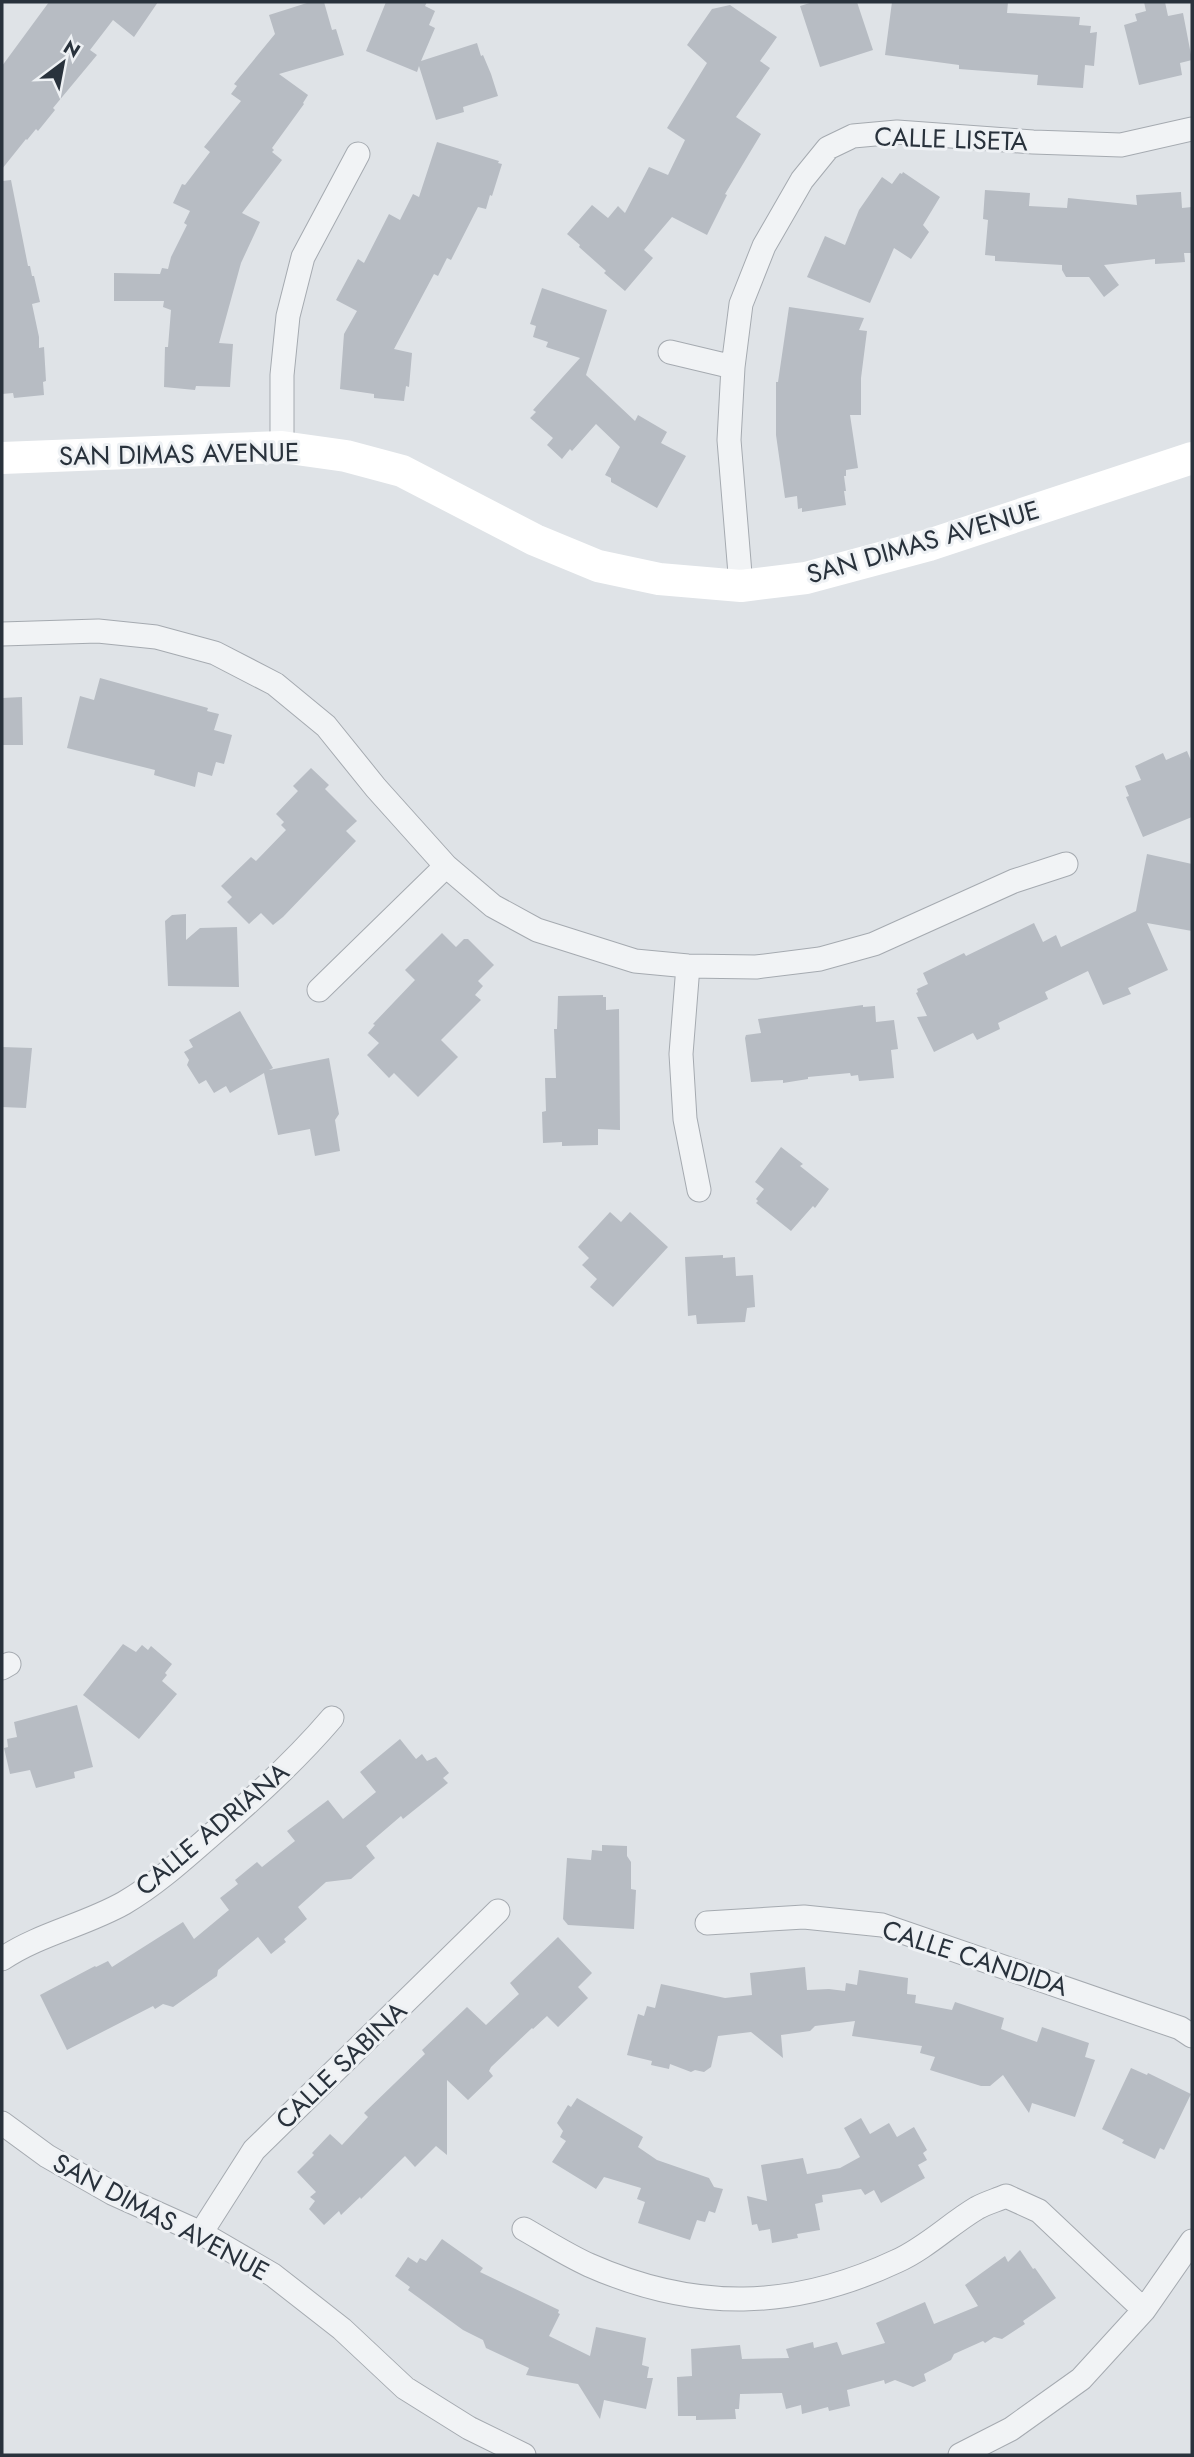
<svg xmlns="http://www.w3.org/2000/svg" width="1194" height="2457" font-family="Jost,sans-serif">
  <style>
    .building { fill: #b7bcc3 }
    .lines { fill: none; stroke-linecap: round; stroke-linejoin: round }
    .street-casing { stroke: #a5aab0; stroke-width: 25 }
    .street { stroke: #f1f3f5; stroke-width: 23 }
    .secondary { stroke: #fff; stroke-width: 32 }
    .labels { text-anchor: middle; stroke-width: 6; stroke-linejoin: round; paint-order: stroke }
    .street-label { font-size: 26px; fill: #29323c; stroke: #eef1f4 }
  </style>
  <rect width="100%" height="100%" fill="#dfe3e7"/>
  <path class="building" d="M49,2H158L134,37L113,20L90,50L97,55L53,108L55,110L38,131L36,129L27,140L26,139L2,169V66Z
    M310,2H324L332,30L336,29L344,55L279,74L308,95L303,103L304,104L272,148L274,150L272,152L282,160L242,213L260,222L241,263L219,343L233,344L230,387L196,386L195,390L164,387L165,347H168L171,310L163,307L164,301H114V273L160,274L162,268L168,269L171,257L187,225L184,223L190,211L173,203L182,184L185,185L210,152L204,147L241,101L231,94L237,86L234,84L275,34L269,15Z
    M386,2H427L425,6L435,11L429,25L435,28L421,61L477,43L481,56L483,55L491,74L498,96L463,107L464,112L436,120L419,66L417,72L366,51Z
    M813,2H857L873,50L820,67L800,6Z
    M892,2H1008L1007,13L1080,17L1079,25L1091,26L1090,33L1097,32L1094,66L1085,65L1083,88L1037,85L1038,75L959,69V65L885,55Z
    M1144,2H1165L1168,16L1183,13L1192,60L1180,63L1182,75L1139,85L1124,25L1137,21L1135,14L1146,11Z
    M730,5L777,37L760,61L770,68L736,117L761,134L725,194L727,195L707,235L672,217L644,250L653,258L625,291L604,273L606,271L579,247L580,245L567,234L592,205L608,218L618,206L625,213L649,167L668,175L685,140L667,128L707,63L687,45L712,9Z
    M437,142L499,161L498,163L502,164L492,196L490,195L486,209L478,207L451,260L447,258L438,276L434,274L394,349L412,353L409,387L406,386L404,401L374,398V394L340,389L344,334L357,311L336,300L358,259L364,263L389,214L400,220L413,194L419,197Z
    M903,172L940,197L923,225L929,232L911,259L894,248L870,303L807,277L825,236L845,245L859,210L882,177L892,184L900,173L902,174Z
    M11,180L28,266H30L32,276H34L40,302L32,304L39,337V348L44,347L46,381L43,382L44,395L14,398L13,393L2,394V181Z
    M985,190L1030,193L1029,206L1067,208L1068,198L1137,205L1136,195L1181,192L1182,208L1192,207V253H1184L1185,262L1155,264V259L1104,265L1119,285L1104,297L1089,277H1066L1062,270V265L995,261V256L985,255L988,220L983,219Z
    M542,288L607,310L586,375L635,421L638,415L667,432L661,443L686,456L657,508L611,482V478L605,475L620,447L596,424L572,451L570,449L562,459L547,445L553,438L530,418L536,412L533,410L580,358L546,347L548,342L533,337L536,326L530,324Z
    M789,307L864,318L859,330L867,331L861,378V415H850L858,468L846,470V476H844L846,491H844L846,505L802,512V508L798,509L797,496L785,498L776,435V382H778Z
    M100,678L208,708L207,711L219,714L214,730L232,735L224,764L216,762L212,776L198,772L195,787L154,775L155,770L67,748L80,696L94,700Z
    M22,697L23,745H2V698Z
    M1187,751L1192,763V817L1143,837L1126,797L1129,796L1125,786L1141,780L1135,766L1163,753L1166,760Z
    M311,768L329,785L325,789L357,821L346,831L356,841L283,917L273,925L261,913L249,924L227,902L232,897L221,886L251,857L256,861L286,830L281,825L284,822L276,814L298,791L293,786Z
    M1147,854L1192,864V931L1147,923L1168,970L1128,988L1131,994L1103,1005L1088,971L1045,992L1048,999L998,1023L1000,1029L977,1040L973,1033L934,1052L917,1017L927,1016L916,993L918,992L917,989L928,984L923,973L964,953L966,956L1034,923L1043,942L1056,935L1061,947L1136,911Z
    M186,914V940L200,928L237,927L239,987L168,986L165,921L172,915Z
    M442,933L456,947L464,939H468L494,965L478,981L483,986L475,995L481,1000L441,1040L458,1057L418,1097L394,1073L389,1078L367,1055L379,1043L368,1033L375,1025L373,1024L415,980L405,970Z
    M603,995V997H606V1010L619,1009L620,1130L598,1129V1145L562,1146V1142L543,1143L542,1112L546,1111L545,1078H556L554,1029H557L558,996Z
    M863,1005V1007L875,1006L876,1022L894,1020L898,1049L891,1050L894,1078L859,1081L858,1075L851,1076L850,1073L808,1077V1079L783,1083V1080L751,1082L745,1038L746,1035L761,1033L758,1019Z
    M240,1011L273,1068L269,1070L329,1058L339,1114L335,1120L340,1151L315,1156L310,1129L278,1135L264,1073L230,1093L226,1086L214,1093L206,1080L199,1084L187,1065L189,1060L184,1052L193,1047L189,1040Z
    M2,1047L32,1048L26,1108L2,1107Z
    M781,1147L803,1164L800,1166L829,1189L815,1208L813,1206L791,1231L756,1203L758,1201L756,1199L764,1189L755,1182Z
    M610,1212L621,1222L630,1212L668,1247L613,1307L590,1287L597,1279L582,1265L589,1258L578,1247Z
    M723,1255V1258L735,1257L736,1276L753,1275L755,1307L747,1308L745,1322L697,1324L696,1315L688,1316L685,1257Z
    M123,1644L136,1652L142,1645L148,1650L151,1646L172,1664L165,1673L167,1675L162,1681L177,1694L139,1739L83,1695Z
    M77,1705L93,1767L74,1772L75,1778L36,1788L30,1770L10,1774L4,1748L8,1747L7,1739L17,1737L14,1722Z
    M400,1739L416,1759L422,1754L427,1761L436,1757L449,1773L443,1778L448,1783L403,1819L401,1816L366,1846L375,1858L351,1879L326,1882L298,1907L307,1919L284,1939L286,1942L271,1954L258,1937L218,1970L217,1976L173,2007L163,2004L155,2009L153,2006L67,2050L40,1995L95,1966L96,1967L108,1961L112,1967L183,1922L194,1939L229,1910L220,1898L238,1884L235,1880L257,1862L262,1867L295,1841L287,1831L328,1800L343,1819L376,1792L360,1772Z
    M602,1845L627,1846V1856L631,1862V1889L636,1890L634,1929L568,1925L563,1919L567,1858L591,1860L592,1850L602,1851Z
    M558,1937L592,1973L578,1987L588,1998L558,2027L547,2016L533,2029L532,2028L491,2067L489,2071L493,2076L468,2100L447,2080V2155L436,2146L415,2167L405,2156L361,2199L360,2197L341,2215L339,2211L324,2225L309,2209L315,2201L310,2197L316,2192L297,2172L314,2155L312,2153L330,2134L342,2145L368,2117L364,2113L425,2054L422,2050L467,2007L486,2025L519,1994L510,1983Z
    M805,1967L807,1990L829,1989L845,1991L846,1983L857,1985L859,1970L908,1978L907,1994L916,1995L915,2003L952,2010L955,2002L1004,2018L1001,2029L1037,2042L1042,2027L1089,2043L1085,2057L1095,2060L1075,2117L1032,2103L1029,2113L1003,2075L990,2086H981L930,2070L935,2057L920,2053L922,2046L852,2036L855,2021L815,2026L810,2031L781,2035L783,2058L751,2032L718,2036L711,2067L704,2072L695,2070L691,2072L670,2064L669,2069L651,2065L652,2061L627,2055L638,2014L644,2016L647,2006L655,2008L661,1984L725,1998L752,1995L750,1973Z
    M1131,2068L1147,2075L1148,2073L1191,2094L1164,2150L1160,2148L1155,2159L1122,2143L1124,2140L1102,2129Z
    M577,2098L643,2137L638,2147L657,2160L709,2178L714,2187L723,2189L715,2213L709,2211L705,2222L697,2220L690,2240L638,2223L645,2202L637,2199L641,2188L604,2177L596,2189L552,2162L566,2141L560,2137L563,2131L557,2123L568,2105L571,2107Z
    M861,2118L870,2134L889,2123L897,2137L914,2127L927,2150L923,2153L927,2160L918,2165L925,2178L881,2203L874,2190L865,2195L861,2189L822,2195L823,2202L815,2204L820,2230L797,2234L798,2238L772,2243L770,2229L759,2231L757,2224L752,2225L747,2196L767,2201L761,2165L803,2158L807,2174L840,2168L860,2157L844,2128Z
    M442,2239L483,2268L480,2272L559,2310L558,2313L560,2314L549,2336L590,2356L596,2327L646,2338L642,2365L649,2367L647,2378H653L646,2409L604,2400L600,2419L578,2384L526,2375L529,2368L486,2348L483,2340L463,2330L408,2290L410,2287L395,2276L408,2257L417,2263L420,2258L426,2261Z
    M1020,2250L1033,2269L1035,2268L1056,2298L1023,2321L1025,2324L1002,2339L994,2337L985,2343L983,2341L954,2354L951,2360L924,2374L926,2381L913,2387L895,2380L885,2384L884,2380L847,2390L850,2406L829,2411L828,2407L802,2414L801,2405L786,2409L782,2393L740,2394L739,2409H735L736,2419L696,2420V2416H678L677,2377L692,2376L691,2349L740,2345L742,2359L789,2358L786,2349L813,2342L814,2348L837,2342L842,2355L885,2343L876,2323L925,2302L934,2324L978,2306L965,2285L1005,2256L1008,2262Z"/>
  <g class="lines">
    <defs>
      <path id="street" d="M670,352L733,367
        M282,447V375L288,316L303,257L358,154
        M741,586L729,440L733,367L741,304L764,246L802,180L828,148L853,136L897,132L1033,142L1121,145L1192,129
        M2,634L98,631L156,637L215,653L275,684L326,726L376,788L446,866L493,906L537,930L635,961L688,966L756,967L820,959L874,944L1014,881L1066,864
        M688,966L681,1054L685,1119L699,1190
        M319,990L446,866
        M2,1668L9,1664
        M707,1923L804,1917L882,1925L1180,2028L1192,2036
        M2,1959C39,1934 85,1925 124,1903C158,1883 187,1856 217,1830C258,1795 297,1759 332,1718
        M2,2123L47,2156L112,2193L201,2233L273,2275L342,2329L405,2388L469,2428L524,2455
        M524,2229C545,2241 567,2255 589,2265C695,2312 793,2310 897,2261C926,2248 950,2224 977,2208C986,2203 997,2200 1006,2196L1039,2211L1144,2310
        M201,2233L254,2150L498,1911
        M960,2455L1011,2429L1081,2379L1144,2310L1192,2241"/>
    </defs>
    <use href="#street" class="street-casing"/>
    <use href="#street" class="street"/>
    <path class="secondary" d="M2,458L282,447L346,456L402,471L535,540L598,566L659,579L741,586L806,578L929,545L1192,458"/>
  </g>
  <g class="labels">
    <g class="street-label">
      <text transform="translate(951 139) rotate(2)" y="9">CALLE LISETA</text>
      <text transform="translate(179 454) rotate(-1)" y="9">SAN DIMAS AVENUE</text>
      <text transform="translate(923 542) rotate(-16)" y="9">SAN DIMAS AVENUE</text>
      <text transform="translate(212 1829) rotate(-40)" y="9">CALLE ADRIANA</text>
      <text transform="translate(975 1958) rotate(18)" y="9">CALLE CANDIDA</text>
      <text transform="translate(341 2065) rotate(-44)" y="9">CALLE SABINA</text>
      <text transform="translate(161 2217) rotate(28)" y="9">SAN DIMAS AVENUE</text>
    </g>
  </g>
  <rect width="1194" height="2457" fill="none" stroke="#29323c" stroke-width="7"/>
  <g transform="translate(63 63) rotate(32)" stroke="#eef1f4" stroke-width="5" paint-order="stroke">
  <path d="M0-5L12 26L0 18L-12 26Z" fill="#29323c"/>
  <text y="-10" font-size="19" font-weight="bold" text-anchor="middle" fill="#29323c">N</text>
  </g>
</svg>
